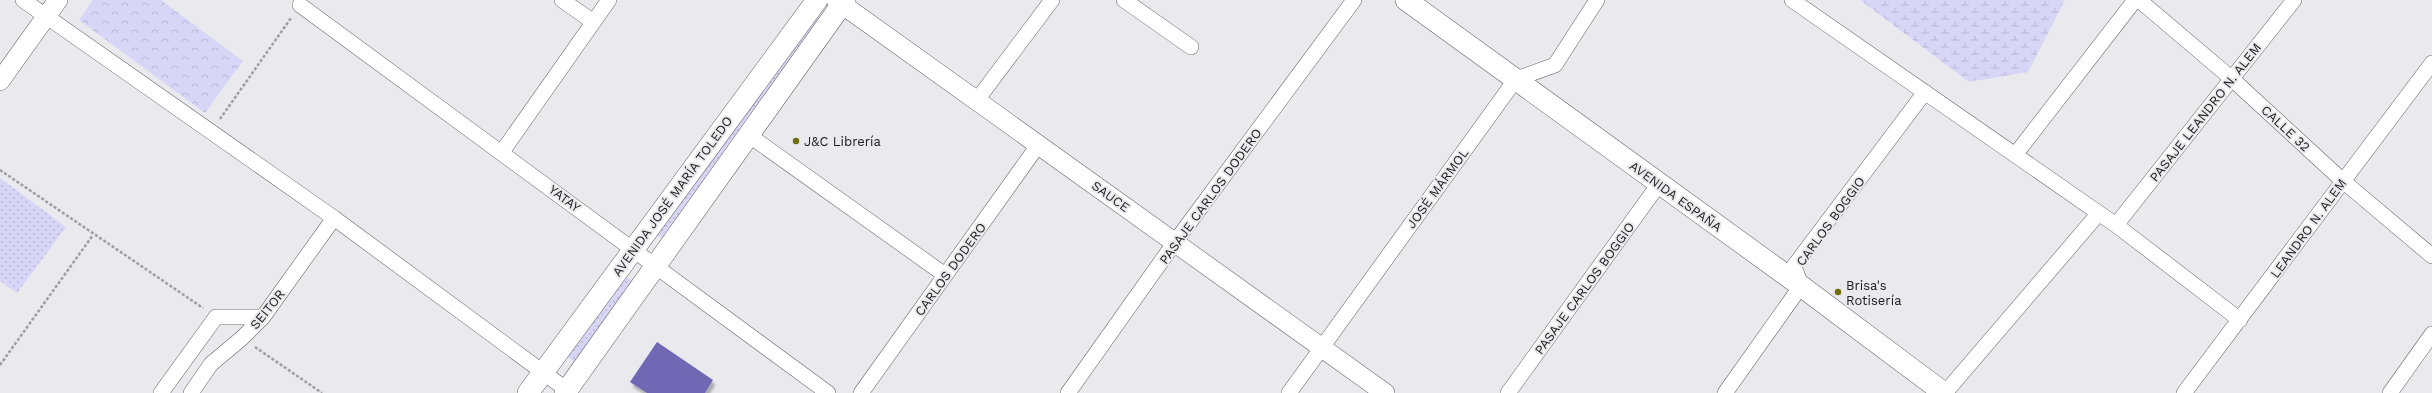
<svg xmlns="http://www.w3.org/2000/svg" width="2432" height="393" font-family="'Work Sans',sans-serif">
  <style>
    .grass { fill: url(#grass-dots) }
    .wetland { fill: url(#wetland-marsh) }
    .park { fill: url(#park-crowns) }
    .building { fill: #6f67b4; filter: url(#shadow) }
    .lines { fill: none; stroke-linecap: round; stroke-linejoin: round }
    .minor-casing { stroke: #626266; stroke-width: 16 }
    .tertiary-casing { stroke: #626266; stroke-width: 20 }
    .secondary-casing { stroke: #626266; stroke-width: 22 }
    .path { stroke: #9e9ea1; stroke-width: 2.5; stroke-dasharray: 3 2; stroke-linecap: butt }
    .minor { stroke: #fff; stroke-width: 15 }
    .tertiary { stroke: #fff; stroke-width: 19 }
    .secondary { stroke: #fff; stroke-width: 21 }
    .poi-dot { fill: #716d0b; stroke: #eaeaee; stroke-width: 1.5 }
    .labels { text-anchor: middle; stroke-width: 4; stroke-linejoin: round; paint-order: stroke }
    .street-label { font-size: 13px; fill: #202022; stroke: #eaeaee }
    .poi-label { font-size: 13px; fill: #202022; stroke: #eaeaee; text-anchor: start }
  </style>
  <defs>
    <pattern id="grass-dots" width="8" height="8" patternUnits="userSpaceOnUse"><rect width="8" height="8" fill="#d7d6f7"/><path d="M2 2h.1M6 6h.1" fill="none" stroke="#b8b7d3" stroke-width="1.8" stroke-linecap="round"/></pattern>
    <pattern id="wetland-marsh" width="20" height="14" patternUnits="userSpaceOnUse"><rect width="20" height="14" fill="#d7d6f7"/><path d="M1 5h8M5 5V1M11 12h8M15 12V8" fill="none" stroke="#b8b7d3"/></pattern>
    <pattern id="park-crowns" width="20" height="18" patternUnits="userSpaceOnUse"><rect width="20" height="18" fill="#d7d6f7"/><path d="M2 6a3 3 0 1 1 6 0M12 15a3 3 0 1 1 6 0" fill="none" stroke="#b8b7d3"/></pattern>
    <filter id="shadow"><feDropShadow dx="2.5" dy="4.5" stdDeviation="1" flood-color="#0004"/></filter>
  </defs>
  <rect width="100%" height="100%" fill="#eaeaee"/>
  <path class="grass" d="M814,16L821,21L665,239L657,235Z
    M0,178L66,227L17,293L0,281Z
    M627,277L636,284L576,364L568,357Z"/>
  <path class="wetland" d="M1860,0H2065L2028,72L1969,82Z"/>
  <path class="park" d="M93,0H161L243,61L205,113L79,20Z"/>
  <path class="building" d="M657,342L713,380L705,393H647L630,382Z"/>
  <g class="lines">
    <defs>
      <path id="minor" d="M23,0L334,218L567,390
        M562,0L592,21
        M1124,0L1191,47
        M1792,0L2116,225L2240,320
        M2139,0L2231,78L2343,181L2432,256
        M300,5L828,393
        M977,100L1052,0
        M750,136L945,275
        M502,152L609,0
        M2015,155L2135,0
        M2116,225L2294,0
        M161,393L216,317H263
        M191,393L211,364L242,338L263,317L334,218
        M861,393L1039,144
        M1068,393L1175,242L1354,0
        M1289,393L1516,79L1555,65L1597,0
        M1508,393L1659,184
        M1725,393L1801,286L1794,266L1925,92
        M1945,393L2099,213
        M2184,393L2432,63
        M2390,393L2432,334"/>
      <path id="tertiary" d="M836,0L1385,393
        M0,81L58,0"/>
      <path id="secondary" d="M1406,0L1801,286L1944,393
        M528,393L817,0
        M565,393L845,0"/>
    </defs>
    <use href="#minor" class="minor-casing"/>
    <use href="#tertiary" class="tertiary-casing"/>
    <use href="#secondary" class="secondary-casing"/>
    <path class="path" d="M220,119L291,18
      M0,170L203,308
      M255,347L322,393
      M0,365L93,235"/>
    <use href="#minor" class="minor"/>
    <use href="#tertiary" class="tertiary"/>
    <use href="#secondary" class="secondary"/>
  </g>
  <g class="poi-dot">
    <circle cx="796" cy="141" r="4"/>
    <circle cx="1838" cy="292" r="4"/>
  </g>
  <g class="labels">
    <g class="street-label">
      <text transform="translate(2205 112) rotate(-52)" y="5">PASAJE LEANDRO N. ALEM</text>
      <text transform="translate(2286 128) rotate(43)" y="5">CALLE 32</text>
      <text transform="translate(1437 188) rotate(-54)" y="5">JOSÉ MÁRMOL</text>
      <text transform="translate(672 196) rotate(-54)" y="5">AVENIDA JOSÉ MARÍA TOLEDO</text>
      <text transform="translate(1111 196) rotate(36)" y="5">SAUCE</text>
      <text transform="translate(1210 196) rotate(-54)" y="5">PASAJE CARLOS DODERO</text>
      <text transform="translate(1676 196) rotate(36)" y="5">AVENIDA ESPAÑA</text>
      <text transform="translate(565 198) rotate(37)" y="5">YATAY</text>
      <text transform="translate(1830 221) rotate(-54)" y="5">CARLOS BOGGIO</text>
      <text transform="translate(2308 228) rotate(-54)" y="5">LEANDRO N. ALEM</text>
      <text transform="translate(950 269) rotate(-54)" y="5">CARLOS DODERO</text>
      <text transform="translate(1584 288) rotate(-54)" y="5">PASAJE CARLOS BOGGIO</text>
      <text transform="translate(267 309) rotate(-51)" y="5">SEITOR</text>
    </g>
    <g class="poi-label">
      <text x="804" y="146">J&amp;C Librería</text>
      <text x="1846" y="290">Brisa's<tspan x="1846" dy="15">Rotisería</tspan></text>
    </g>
  </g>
</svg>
